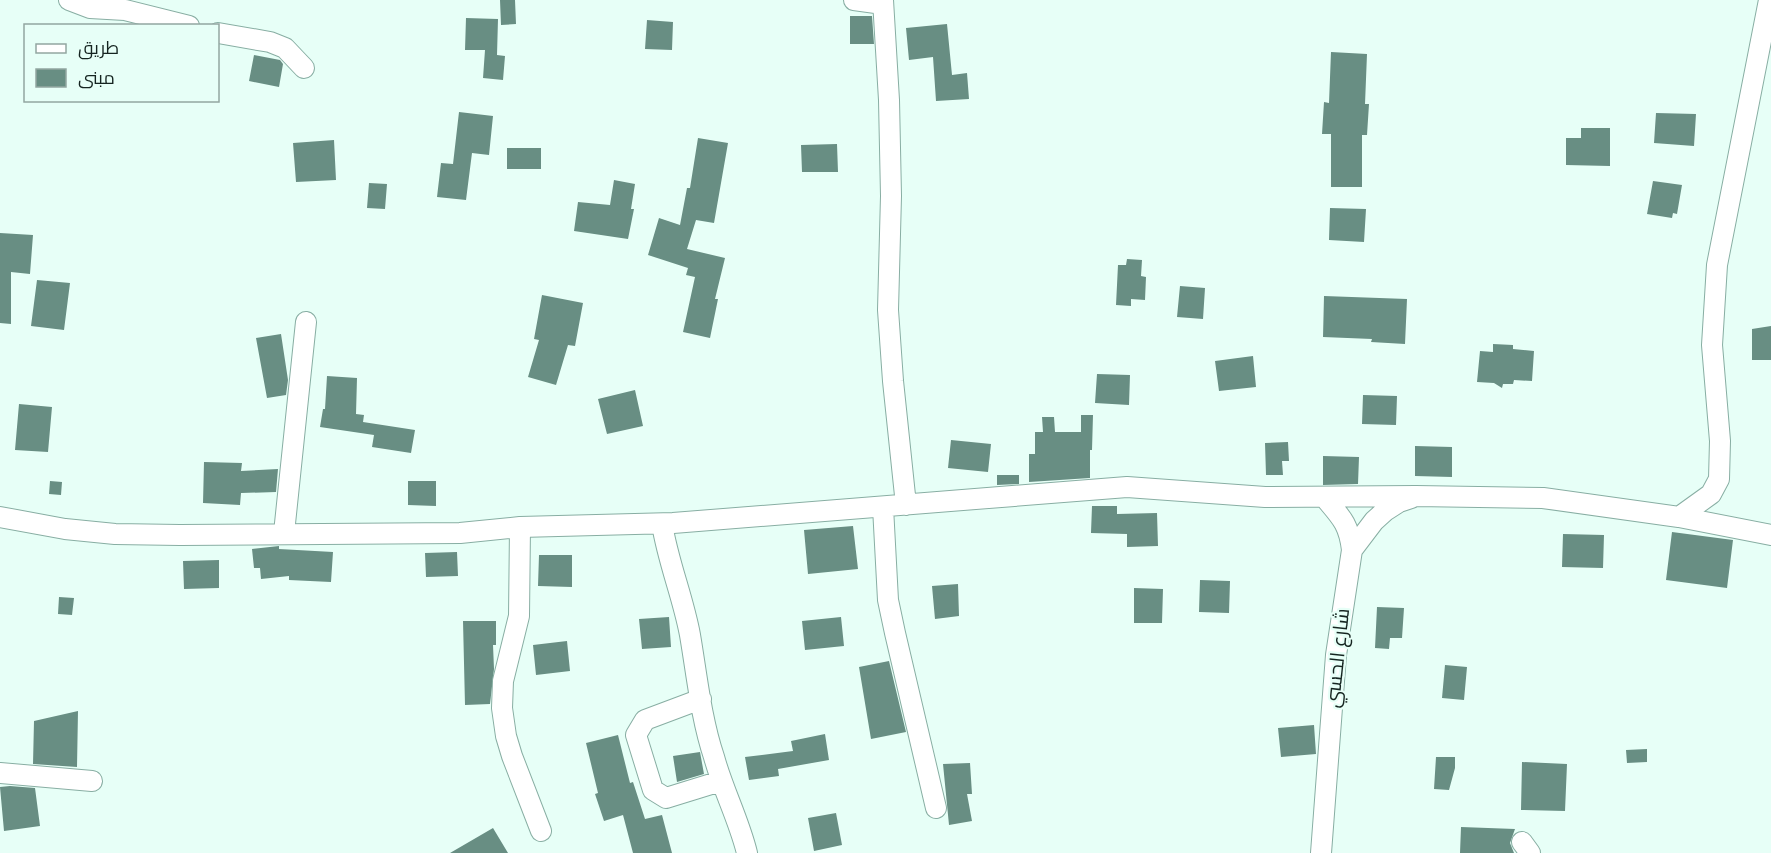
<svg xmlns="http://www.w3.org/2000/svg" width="1771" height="853" font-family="Lora,Cairo,serif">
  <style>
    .building { fill: #688e83 }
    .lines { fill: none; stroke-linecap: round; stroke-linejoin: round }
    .minor-casing { stroke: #88aea3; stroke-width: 22 }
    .minor { stroke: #fff; stroke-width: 20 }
    .labels { text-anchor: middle; stroke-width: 4.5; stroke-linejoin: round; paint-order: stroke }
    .street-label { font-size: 20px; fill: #152420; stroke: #e7fff7 }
  </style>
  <rect width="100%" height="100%" fill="#e7fff7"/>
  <path class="building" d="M500,0H515L516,24L501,25Z
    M850,16H872L874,44H850Z
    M466,18L498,19L497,55L505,56L503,80L483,78L485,50H465Z
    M647,20L673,22L672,50L645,49Z
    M947,24L952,75L967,73L969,99L936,101L933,57L909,60L906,28Z
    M1331,52L1367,54L1365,104H1369L1367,135H1362V187H1331V134H1322L1324,102L1329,103Z
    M254,55L280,60L283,64L279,87L249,81Z
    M459,112L493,116L489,155L472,153L466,200L437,197L441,163L453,164Z
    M1656,113L1696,114L1694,146L1654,143Z
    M1581,128H1610V166L1566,165V138H1581Z
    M698,138L728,143L714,223L696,220L687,249L725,258L715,299H718L710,338L683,332L695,277L686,275L688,268L648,255L659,218L680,225L687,188H690Z
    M334,140L336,180L296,182L293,143Z
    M837,144L838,172H802L801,145Z
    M507,148H541V169H507Z
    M614,180L635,184L631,209H634L628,239L574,231L578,202L610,205Z
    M1653,181L1682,185L1677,214L1673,213L1672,218L1647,214Z
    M369,183L387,184L385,209L367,208Z
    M1330,208L1366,209L1364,242L1329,240Z
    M0,233L33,235L30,274L11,272V324L0,323Z
    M1127,259L1142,260L1141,276L1146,277L1145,300L1131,299V306L1116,305L1118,265H1126Z
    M37,280L70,283L64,330L31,326Z
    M1180,286L1205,288L1203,319L1177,317Z
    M542,295L583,303L575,346L568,345L556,385L528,377L539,340L534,339Z
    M1324,296L1407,299L1405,344L1371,342L1372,339L1323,337Z
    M1771,326V360H1752V329Z
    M281,334L288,380L286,395L267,398L256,338Z
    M1493,344L1513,345V349L1534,351L1532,381L1514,380L1513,384H1503L1502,388L1494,383L1477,382L1480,351L1493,352Z
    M1253,356L1256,387L1219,391L1215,361Z
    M1097,374L1130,375L1129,405L1095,403Z
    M327,376L357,378L356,414L364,415L363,422L415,430L411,453L372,447L374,435L320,427L323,409H325Z
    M635,390L643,426L607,434L598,399Z
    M1363,395L1397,396L1396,425L1362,424Z
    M19,404L52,407L48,452L15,450Z
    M1081,415H1093L1092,450H1090V478L1029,482V454H1035V432H1043L1042,417H1054L1055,432H1081Z
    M951,440L991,444L988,472L948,468Z
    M1288,442L1289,461H1282L1283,475H1266L1265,443Z
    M1415,446L1452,447V477L1415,476Z
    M1323,456L1359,457L1358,484L1323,485Z
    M204,462L242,463L241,471L278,469L276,492L241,493L240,505L203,503Z
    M997,475H1019V484L997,485Z
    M50,481L62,482L61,495L49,494Z
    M408,481H436V506L408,505Z
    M1092,506H1117V514L1157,513L1158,546L1127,547V534L1091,533Z
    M853,526L858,569L808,574L804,530Z
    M1672,532L1733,540L1727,588L1666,580Z
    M1563,534L1604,535L1603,568L1562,567Z
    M279,546V549L333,552L331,582L289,580V576L261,579L260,568H254L252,549Z
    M457,552L458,576L426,577L425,553Z
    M539,555H572V587L538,586Z
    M219,560V588L184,589L183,561Z
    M1200,580L1230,581L1229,613L1199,612Z
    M958,584L959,616L935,619L932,586Z
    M1134,588L1163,589L1162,623H1134Z
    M59,597L74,598L72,615L58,614Z
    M1377,607L1404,608L1402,638H1390L1389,649L1375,648Z
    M669,617L671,647L642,649L639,619Z
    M841,617L844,646L805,650L802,621Z
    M463,621H496V645H493L494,669L490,704L465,705Z
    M567,641L570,671L536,675L533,645Z
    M889,661L906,732L871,739L859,667Z
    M1445,665L1467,667L1464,700L1442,698Z
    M78,711L77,767L33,764L34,721Z
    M1314,725L1316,754L1281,757L1278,728Z
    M825,734L829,760L778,769L779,776L749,780L745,757L793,751L791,741Z
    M618,735L630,783L633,782L645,819L662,815L672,853H633L623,815L604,821L595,794L598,793L586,743Z
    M1647,749V762L1627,763L1626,750Z
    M700,752L704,774L677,782L673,756Z
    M1436,757H1455V768L1449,790L1434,789Z
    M1522,762L1567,764L1565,811L1521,810Z
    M970,763L972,794H967L972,821L949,825L943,764Z
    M10,786L35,788L40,826L4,831L0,787Z
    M836,813L842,845L814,851L808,818Z
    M1461,827L1515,829L1510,843L1514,853H1460Z
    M493,828L508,853H450Z"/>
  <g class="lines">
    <defs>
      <path id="minor" d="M69,0L90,8L125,10L189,26
        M854,0L883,4
        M883,0L889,100L891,196L888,310L893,381L906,505
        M218,33L270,42L285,48L304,68
        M1325,498C1341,517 1349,524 1352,550
        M883,507L888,600L895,633L936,808
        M0,517L65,529L115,534L180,535L460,533L520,527L673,523L1127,487L1265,497L1416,496L1543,498L1679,517L1771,535
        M1679,517L1711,494L1719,479L1720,441L1712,345L1717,265L1769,0
        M662,524C668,562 683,597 690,635C697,676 701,718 714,757C723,790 739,820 747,853
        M520,527L519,616L503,681L502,708L506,736L512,756L541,831
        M284,533L306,322
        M701,699L645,720L636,735L653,790L666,798L721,781
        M0,773L92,781
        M1522,842L1530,853
        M1321,853L1336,655L1352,550L1374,521L1385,511L1399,502L1411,498"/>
    </defs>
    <use href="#minor" class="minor-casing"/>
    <use href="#minor" class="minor"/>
  </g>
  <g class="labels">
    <g class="street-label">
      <text transform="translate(1337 658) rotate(-84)" y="7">شارع الحسي</text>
    </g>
  </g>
  <rect x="24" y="24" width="195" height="78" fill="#e7fff7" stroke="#93a7a1" stroke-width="1.5"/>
  <rect x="36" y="44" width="30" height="9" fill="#ffffff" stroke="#93a7a1" stroke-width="1.5"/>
  <text x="78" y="54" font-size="18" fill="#152420">طريق</text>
  <rect x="36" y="69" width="30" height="18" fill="#688e83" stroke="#93a7a1" stroke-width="1.5"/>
  <text x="78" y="84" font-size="18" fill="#152420">مبنى</text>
</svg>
